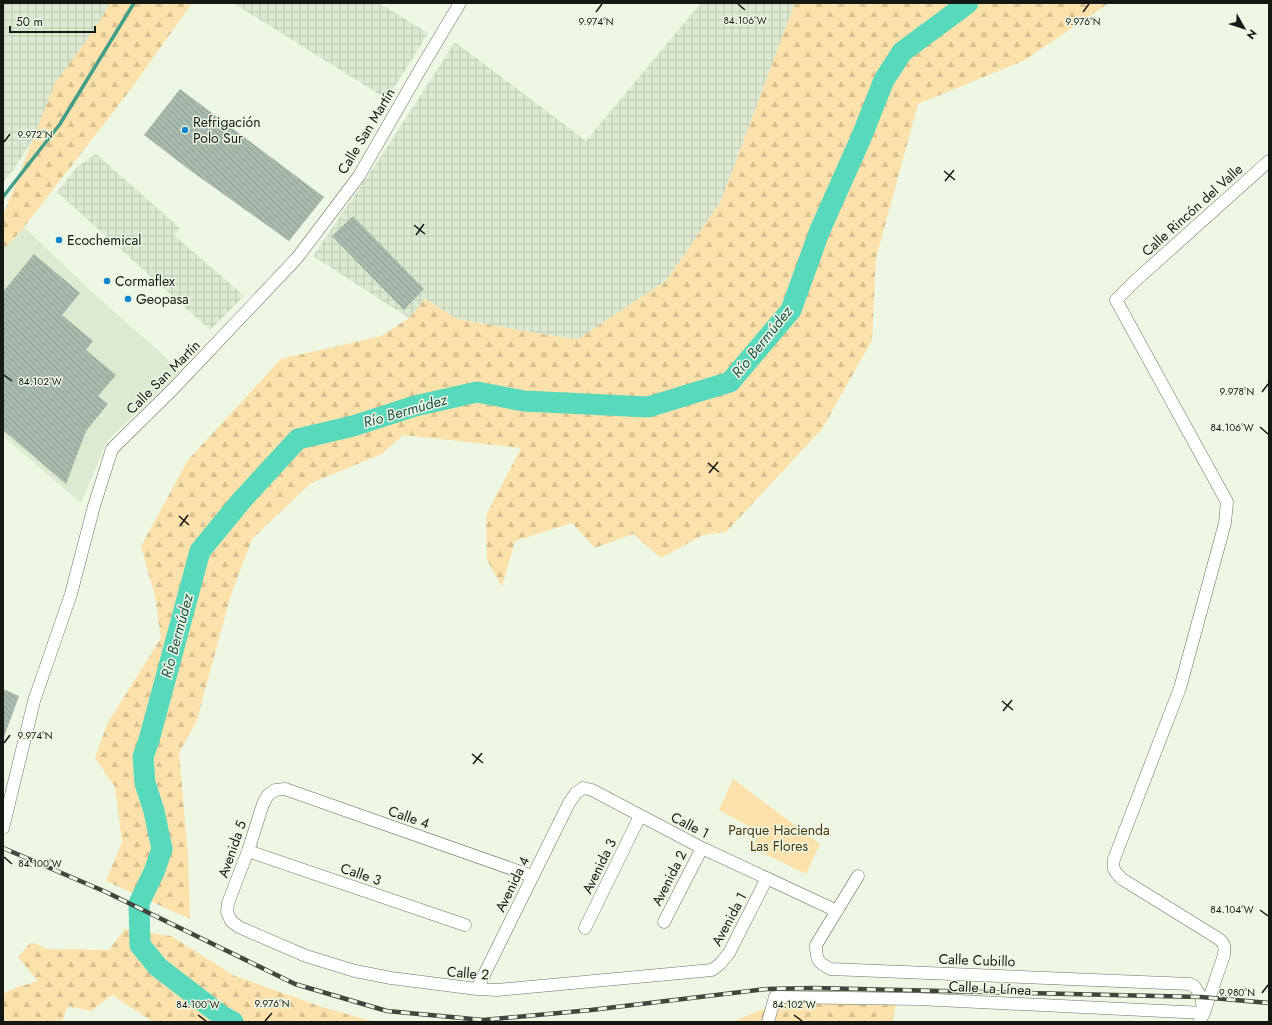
<svg xmlns="http://www.w3.org/2000/svg" width="1272" height="1025" font-family="Jost,sans-serif">
  <style>
    .built { fill: #ddead1 }
    .industrial { fill: url(#industrial-grid) }
    .green { fill: #fce1aa }
    .forest { fill: url(#forest-firs) }
    .lines { fill: none; stroke-linecap: round; stroke-linejoin: round }
    .stream { stroke: #449f89; stroke-width: 3.5 }
    .river { stroke: #58d9bc; stroke-width: 21 }
    .building { fill: url(#building-back-hatch) }
    .minor-casing { stroke: #6b7363; stroke-width: 13 }
    .minor { stroke: #fff; stroke-width: 12 }
    .rail-casing { stroke: #42473e; stroke-width: 4.5 }
    .rail { stroke: #edf7e4; stroke-width: 3; stroke-dasharray: 9; stroke-linecap: butt }
    .ticks { fill: none; stroke: #151913; stroke-width: 1.5 }
    .poi-dot { fill: #0c85cd; stroke: #edf7e4; stroke-width: 1.5 }
    .labels { text-anchor: middle; stroke-width: 3; stroke-linejoin: round; paint-order: stroke }
    .poi-label { font-size: 14px; fill: #151913; stroke: #edf7e4; text-anchor: start }
    .street-label { font-size: 14px; fill: #151913; stroke: #edf7e4 }
    .park-label { font-size: 14px; fill: #48370f; stroke: #edf7e4 }
    .water-label { font-size: 15px; font-style: italic; fill: #21564a; stroke: #edf7e4 }
    .ticks-label { font-size: 10px; text-anchor: middle; fill: #151913; stroke: #edf7e4; stroke-width: 3; stroke-linejoin: round; paint-order: stroke }
  </style>
  <defs>
    <pattern id="industrial-grid" width="8" height="8" patternUnits="userSpaceOnUse"><rect width="8" height="8" fill="#ddead1"/><path d="M0 4h8M4 0v8" fill="none" stroke="#bdc8b3"/></pattern>
    <pattern id="forest-firs" width="22" height="20" patternUnits="userSpaceOnUse"><rect width="22" height="20" fill="#fce1aa"/><path d="M5 1l3.5 6h-7zM16 11l3.5 6h-7z" fill="#d7c091"/></pattern>
    <pattern id="building-back-hatch" width="6" height="6" patternUnits="userSpaceOnUse"><rect width="6" height="6" fill="#a8baad"/><path d="M-1 5l2 2M0 0l6 6M5-1l2 2" fill="none" stroke="#909f94"/></pattern>
  </defs>
  <rect width="100%" height="100%" fill="#edf7e4"/>
  <path class="built" d="M24,227L92,292L161,353L180,372L107,441L81,503L3,436V250Z"/>
  <path class="industrial" d="M3,3H110L61,97L13,170L3,182Z
    M233,3H379L428,33L387,99Z
    M701,3H795L721,201L666,281L577,340L457,319L425,299L409,318L313,256L382,155L455,42L586,141Z
    M96,154L180,228L174,235L244,296L210,330L57,192L77,167Z"/>
  <path class="green" d="M733,779L820,844L806,874L753,848L759,832L719,810Z"/>
  <path class="forest" d="M110,3H192L131,89L24,227L3,250V216L55,83L97,26Z
    M795,3H1109L1025,60L918,104L876,258L872,340L822,429L726,532L703,535L661,558L633,534L595,548L572,523L515,541L502,587L487,560L486,515L521,448L403,435L382,454L311,483L252,539L230,598L197,720L179,753L188,855L190,919L106,881L122,842L115,787L95,758L107,724L161,638L155,596L141,546L188,460L281,359L381,336L409,318L425,299L457,319L577,340L666,281L721,201Z
    M125,929L171,936L235,976L325,1008L375,1022H153L112,995L91,1011L68,1006L62,1022H3V994L17,987L38,981L18,957L31,942L48,949L109,950Z
    M800,1001L896,1002L893,1022H732L766,1008Z"/>
  <g class="lines">
    <path class="stream" d="M3,197L60,124L134,3"/>
    <path class="river" d="M233,1022L222,1016L158,967L140,945L139,903L154,872L162,849L154,811L145,783L143,757L149,740L200,551L241,501L298,439L353,426L415,406L477,392L524,401L648,407L730,382L791,310L820,230L861,138L884,80L902,52L968,3"/>
  </g>
  <path class="building" d="M180,89L324,197L289,241L191,171L144,135Z
    M353,216L424,289L404,310L332,236Z
    M34,254L80,293L62,315L93,341L86,350L116,375L98,396L108,404L86,431L66,484L3,430V292Z
    M3,689L19,696L4,737L3,736Z"/>
  <g class="lines">
    <defs>
      <path id="minor" d="M3,828L34,701L71,594L94,506L112,449L174,388L297,258L359,176L417,75L460,3
        M248,851L465,925
        M532,876L285,789L275,790L268,795L263,804L248,851L228,903L227,912L231,921L239,927L306,956L355,971L391,978L477,989L497,990L712,970L720,964L729,953L767,878
        M858,876L816,945C816,960 818,963 831,969L1190,984L1195,987L1201,997L1204,1013L1199,1022
        M664,922L702,848
        M585,928L640,816
        M477,989L569,803L576,793L583,788L592,790L702,848L837,911
        M768,1022L775,997L918,999L1204,1013L1224,955C1225,947 1225,944 1219,939L1122,879C1114,871 1112,869 1114,859L1180,688L1225,523L1227,502L1116,300L1135,281L1269,161"/>
    </defs>
    <use href="#minor" class="minor-casing"/>
    <use href="#minor" class="minor"/>
    <defs>
      <path id="rail" d="M3,848L106,892L295,984L387,1011L483,1020L591,1010L767,989L814,988L1201,997L1269,1003"/>
    </defs>
    <use href="#rail" class="rail-casing"/>
    <use href="#rail" class="rail"/>
  </g>
  <path class="ticks" d="M738,4L745,10M596,12L602,4M1083,12L1089,4M4,142L10,134M944,171L955,180M945,181L954,170M414,225L425,234M416,235L424,224M4,375L12,381M1262,392L1268,384M1260,427L1268,434M708,463L719,472M709,473L718,462M179,516L189,525M180,526L188,515M1002,701L1013,710M1003,711L1012,700M4,743L10,735M472,754L483,763M473,764L482,753M4,857L12,864M1260,910L1268,916M1262,993L1268,985M198,1015L206,1021M794,1015L802,1021M265,1021L272,1013"/>
  <g class="poi-dot">
    <circle cx="185" cy="130" r="4"/>
    <circle cx="59" cy="240" r="4"/>
    <circle cx="107" cy="281" r="4"/>
    <circle cx="128" cy="299" r="4"/>
  </g>
  <g class="labels">
    <g class="poi-label">
      <text x="193" y="127">Refrigación<tspan x="193" dy="16">Polo Sur</tspan></text>
      <text x="67" y="245">Ecochemical</text>
      <text x="115" y="286">Cormaflex</text>
      <text x="136" y="304">Geopasa</text>
    </g>
    <g class="street-label">
      <text transform="translate(366 131) rotate(-59)" y="5">Calle San Martín</text>
      <text transform="translate(1192 210) rotate(-42)" y="5">Calle Rincón del Valle</text>
      <text transform="translate(163 377) rotate(-45)" y="5">Calle San Martín</text>
      <text transform="translate(409 817) rotate(19)" y="5">Calle 4</text>
      <text transform="translate(690 825) rotate(27)" y="5">Calle 1</text>
      <text transform="translate(232 849) rotate(-71)" y="5">Avenida 5</text>
      <text transform="translate(599 866) rotate(-64)" y="5">Avenida 3</text>
      <text transform="translate(361 874) rotate(19)" y="5">Calle 3</text>
      <text transform="translate(669 878) rotate(-63)" y="5">Avenida 2</text>
      <text transform="translate(512 884) rotate(-64)" y="5">Avenida 4</text>
      <text transform="translate(729 919) rotate(-62)" y="5">Avenida 1</text>
      <text transform="translate(977 960) rotate(2)" y="5">Calle Cubillo</text>
      <text transform="translate(468 973) rotate(5)" y="5">Calle 2</text>
      <text transform="translate(990 988) rotate(3)" y="5">Calle La Línea</text>
    </g>
    <g class="park-label">
      <text x="779" y="835">Parque Hacienda<tspan x="779" dy="16">Las Flores</tspan></text>
    </g>
    <g class="water-label">
      <text transform="translate(762 342) rotate(-51)" y="5">Río Bermúdez</text>
      <text transform="translate(405 411) rotate(-16)" y="5">Río Bermúdez</text>
      <text transform="translate(177 636) rotate(-75)" y="5">Río Bermúdez</text>
    </g>
  </g>
  <g class="ticks-label">
    <text x="745" y="24">84.106°W</text>
    <text x="596" y="25">9.974°N</text>
    <text x="1083" y="25">9.976°N</text>
    <text x="35" y="138">9.972°N</text>
    <text x="40" y="385">84.102°W</text>
    <text x="1237" y="395">9.978°N</text>
    <text x="1232" y="431">84.106°W</text>
    <text x="35" y="739">9.974°N</text>
    <text x="40" y="867">84.100°W</text>
    <text x="1232" y="913">84.104°W</text>
    <text x="1237" y="996">9.980°N</text>
    <text x="272" y="1007">9.976°N</text>
    <text x="198" y="1008">84.100°W</text>
    <text x="794" y="1008">84.102°W</text>
  </g>
  <rect width="1272" height="1025" fill="none" stroke="#151913" stroke-width="8"/>
  <g transform="translate(1244 28) rotate(129)" stroke="#edf7e4" stroke-width="3" paint-order="stroke">
  <path d="M0-3L7 15L0 10L-7 15Z" fill="#151913"/>
  <text y="-6" font-size="11" font-weight="bold" text-anchor="middle" fill="#151913">N</text>
  </g>
  <path d="M10 26v6h85v-6" fill="none" stroke="#151913" stroke-width="2"/>
  <text x="16" y="26" font-size="12" fill="#151913" stroke="#edf7e4" stroke-width="3" paint-order="stroke">50 m</text>
</svg>
